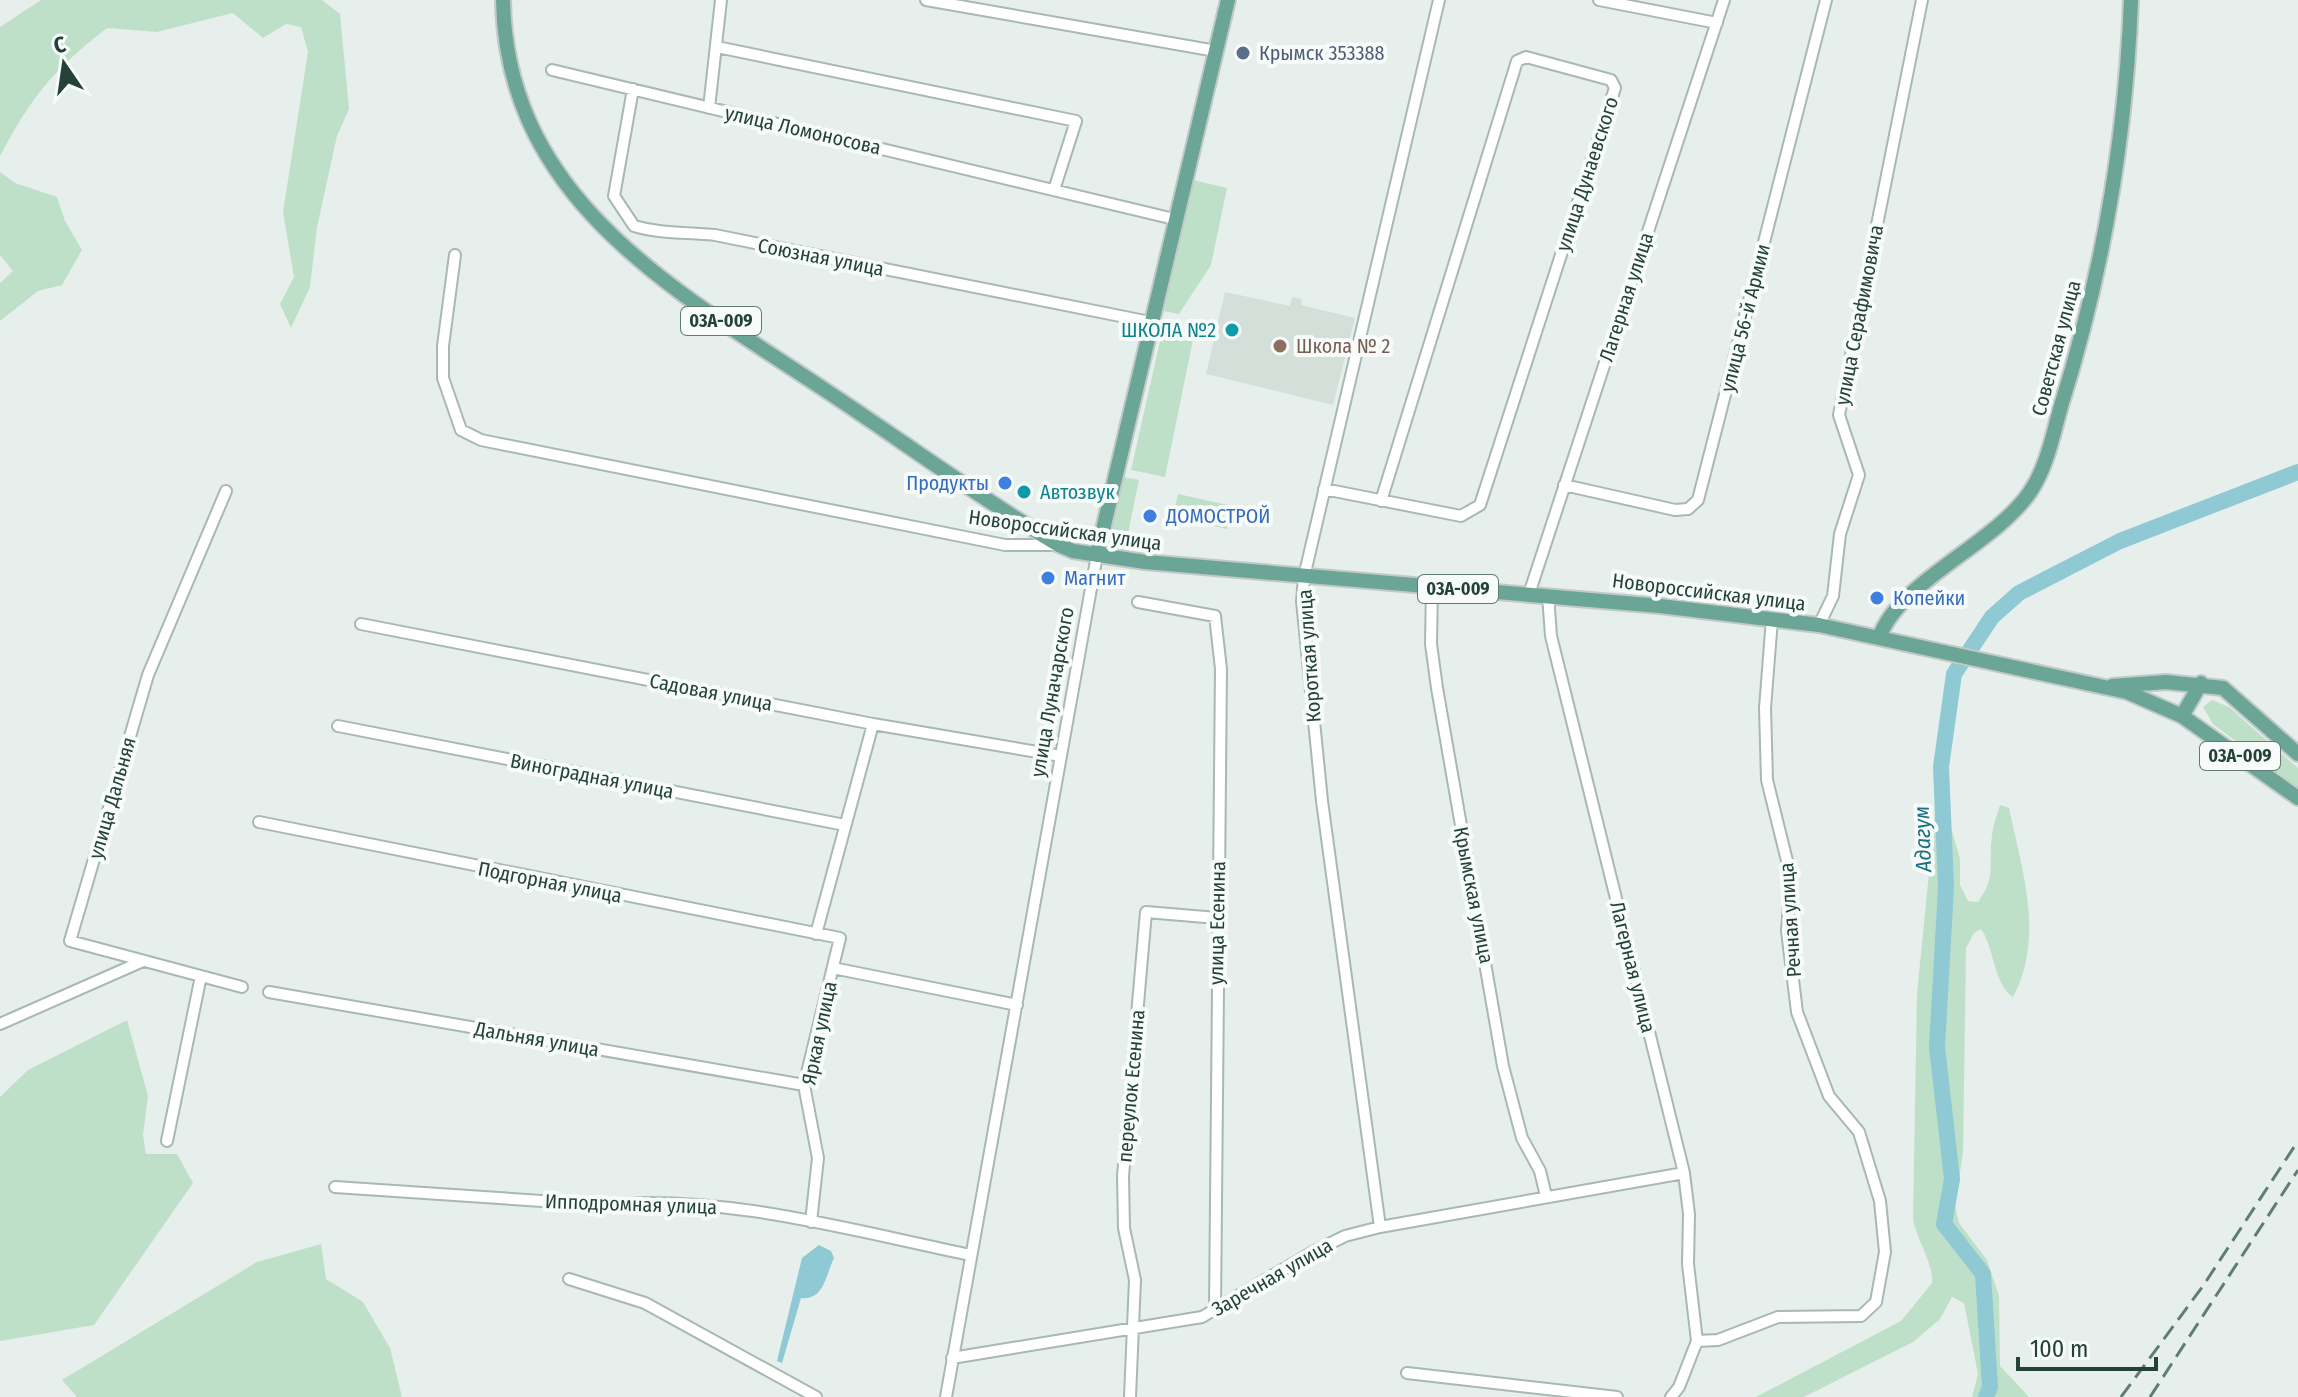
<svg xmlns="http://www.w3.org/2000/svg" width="2298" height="1397" font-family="'Fira Sans Condensed',sans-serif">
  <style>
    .built { fill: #d4dfda }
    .green { fill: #bfe0c8 }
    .water { fill: #8ec9d4 }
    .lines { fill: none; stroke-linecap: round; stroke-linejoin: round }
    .river { stroke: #8ec9d4; stroke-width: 16 }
    .minor-casing { stroke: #a8b8b2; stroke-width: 14 }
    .major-casing { stroke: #c2cac8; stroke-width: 18 }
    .minor { stroke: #fff; stroke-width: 10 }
    .major { stroke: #6aa596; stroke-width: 14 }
    .rail { stroke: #5f7d75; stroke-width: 3; stroke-dasharray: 16 8; stroke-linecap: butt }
    .service-dot { fill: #5c6f8a; stroke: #f7fbf9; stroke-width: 3 }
    .culture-dot { fill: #0f9aa8; stroke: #f7fbf9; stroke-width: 3 }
    .education-dot { fill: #8d6e63; stroke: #f7fbf9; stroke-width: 3 }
    .shop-dot { fill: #3f7fe0; stroke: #f7fbf9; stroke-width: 3 }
    .labels { text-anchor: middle; stroke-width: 8; stroke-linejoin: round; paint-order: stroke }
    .shield { fill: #f7fbf9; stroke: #637a73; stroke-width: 2 }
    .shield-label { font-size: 18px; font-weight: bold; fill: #24423a }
    .service-label { font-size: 20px; fill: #4e5e75; stroke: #f7fbf9; text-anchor: start }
    .street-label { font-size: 20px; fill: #24423a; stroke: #f7fbf9 }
    .culture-label { font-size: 20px; fill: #0d838f; stroke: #f7fbf9; text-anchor: end }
    .education-label { font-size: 20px; fill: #785e54; stroke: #f7fbf9; text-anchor: start }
    .shop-label { font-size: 20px; fill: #366cbe; stroke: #f7fbf9; text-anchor: start }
    .water-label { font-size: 22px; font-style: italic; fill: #1c6f80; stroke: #f7fbf9 }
  </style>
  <rect width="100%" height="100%" fill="#e6efeb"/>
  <path class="built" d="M1225,292L1290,306L1292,297L1302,299L1301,305L1355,318L1333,405L1206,374Z"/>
  <path class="green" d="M41,0H322L340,14L349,109L337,136L317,227L310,287L291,328L280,304L294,277L283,212L308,52L301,27L286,24L263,38L233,13L157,32L107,28C53,70 32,96 0,156V27Z
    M0,172L15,183L57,197L65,221L82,250L62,285L38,291L0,321V283L13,271L0,255Z
    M1193,180L1227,188L1211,265L1179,314L1164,311Z
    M1163,328L1194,335L1165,477L1131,470Z
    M1123,477L1139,480L1124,552L1114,546L1111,530Z
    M1178,494L1232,506L1227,529L1173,517Z
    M2212,700L2229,707L2298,768V788L2213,724L2203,707Z
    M1938,782L1960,859V885L1968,901L1978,902C1997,876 1988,865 1992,836C1993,826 1997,815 2000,805L2009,808C2022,870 2045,937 2013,997C1994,985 1994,947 1981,929L1974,933L1966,948L1963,1152L1955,1206L1959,1223L1987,1260L1999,1296L2000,1366L2029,1397H1972L1978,1374L1964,1303L1952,1297L1940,1319L1913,1342L1804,1397H1756L1901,1321L1932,1283C1934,1265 1917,1240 1913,1219L1917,994Z
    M127,1020L148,1096L143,1135L146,1154H177L193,1183L94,1325L0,1341V1097L28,1070Z
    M321,1244L326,1279L363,1302L390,1348L402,1397H77L62,1380L257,1262Z"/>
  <path class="water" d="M819,1245L831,1251L834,1258C826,1274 824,1301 801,1298L782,1363L777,1361L802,1258Z"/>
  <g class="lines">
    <path class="river" d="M1986,1397L1990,1387L1983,1274L1944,1224L1952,1179L1937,1047L1946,887L1941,767L1954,674L1992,617L2019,593L2120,541L2298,472"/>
    <defs>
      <path id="minor" d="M926,0L1216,51
        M1599,0L1717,23
        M717,47L1076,121L1054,190
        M552,70L1174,219
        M633,89L614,196L634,226C661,234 687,232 715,235L1150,322
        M709,108L721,0
        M455,255L443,346V378L461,430L481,440L1005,545H1056
        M1564,485L1675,510L1688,509L1698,500L1826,0
        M1324,489L1461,516L1480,505L1615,88L1611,80L1526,57L1517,61L1381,501
        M226,491L148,675L70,941L242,987
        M1432,587L1431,644L1437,688L1503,1066L1522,1138L1540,1171L1546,1196
        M1529,594L1724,0
        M1548,595L1551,636L1684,1173L1689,1214L1688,1264L1697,1341L1679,1387L1671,1397
        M1138,602L1215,616L1221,669L1215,1309
        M361,624L873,724L1061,756
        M1819,625L1833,596L1840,534L1859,475L1839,415L1922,0
        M338,726L845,825
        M259,822L840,938L804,1085L818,1158L811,1222
        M816,934L873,724
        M833,968L1017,1005
        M269,992L804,1085
        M0,1024L143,961
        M167,1141L201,976
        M335,1187L601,1205C726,1194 849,1230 971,1255
        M1380,1227L1322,801L1302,601L1304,577L1439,0
        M569,1279L645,1303L816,1397
        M1697,1341L1718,1340L1778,1317L1861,1316L1876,1302L1885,1252L1880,1201L1859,1132L1829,1096L1797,1012L1787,931L1791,877L1767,780L1765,708L1772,619
        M952,1358L1202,1317L1311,1253L1345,1236L1380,1227L1684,1173
        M1407,1373L1617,1397
        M946,1397L1097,555
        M1130,1397L1135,1280L1124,1228L1123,1176L1146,912L1217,918"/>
      <path id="major" d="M503,0C506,199 676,291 822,388C901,440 978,497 1059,545L1073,551L1145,562L1660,606L1819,625L2127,692L2182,716L2298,798
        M1097,555L1228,0
        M1879,638C1899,581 1994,545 2030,492C2047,467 2053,434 2061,406C2102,275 2126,137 2131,0
        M2112,686L2166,682L2223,688L2298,754
        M2182,716L2201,683"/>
    </defs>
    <use href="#minor" class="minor-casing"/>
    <use href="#major" class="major-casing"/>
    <use href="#minor" class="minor"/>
    <use href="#major" class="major"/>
    <path class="rail" d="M2121,1397L2203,1286L2298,1141
      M2150,1397L2298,1170"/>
  </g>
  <circle class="service-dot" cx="1243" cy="53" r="8"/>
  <g class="culture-dot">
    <circle cx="1232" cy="330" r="8"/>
    <circle cx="1024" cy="492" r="8"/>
  </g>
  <circle class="education-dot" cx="1280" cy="346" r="8"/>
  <g class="shop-dot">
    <circle cx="1005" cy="483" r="8"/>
    <circle cx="1150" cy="516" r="8"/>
    <circle cx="1048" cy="578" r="8"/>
    <circle cx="1877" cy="598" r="8"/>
  </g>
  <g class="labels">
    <g class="shield">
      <rect x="681" y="307" width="80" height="28" rx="6"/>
      <rect x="1418" y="575" width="80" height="28" rx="6"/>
      <rect x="2200" y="742" width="80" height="28" rx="6"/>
    </g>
    <g class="shield-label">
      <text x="721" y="327">03А-009</text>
      <text x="1458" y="595">03А-009</text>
      <text x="2240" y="762">03А-009</text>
    </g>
    <g class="service-label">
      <text x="1259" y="60">Крымск 353388</text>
    </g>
    <g class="street-label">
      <text transform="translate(803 130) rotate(13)" y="7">улица Ломоносова</text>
      <text transform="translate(1587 174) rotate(-72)" y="7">улица Дунаевского</text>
      <text transform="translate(821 257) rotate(11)" y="7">Союзная улица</text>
      <text transform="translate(1626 297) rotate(-72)" y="7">Лагерная улица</text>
      <text transform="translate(1859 315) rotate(-79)" y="7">улица Серафимовича</text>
      <text transform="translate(1745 318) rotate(-76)" y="7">улица 56-й Армии</text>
      <text transform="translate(2056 348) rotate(-75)" y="7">Советская улица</text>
      <text transform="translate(1065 530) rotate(8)" y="7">Новороссийская улица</text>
      <text transform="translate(1709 592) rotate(7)" y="7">Новороссийская улица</text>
      <text transform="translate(1309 656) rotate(-94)" y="7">Короткая улица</text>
      <text transform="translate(711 692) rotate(11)" y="7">Садовая улица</text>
      <text transform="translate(1052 692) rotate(-80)" y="7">улица Луначарского</text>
      <text transform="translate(592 776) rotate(11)" y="7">Виноградная улица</text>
      <text transform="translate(112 798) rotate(-74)" y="7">улица Дальняя</text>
      <text transform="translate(550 882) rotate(11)" y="7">Подгорная улица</text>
      <text transform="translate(1474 895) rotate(79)" y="7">Крымская улица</text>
      <text transform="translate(1790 920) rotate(-94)" y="7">Речная улица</text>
      <text transform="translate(1217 923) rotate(-89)" y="7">улица Есенина</text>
      <text transform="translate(1633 967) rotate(76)" y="7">Лагерная улица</text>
      <text transform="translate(819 1033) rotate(-78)" y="7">Яркая улица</text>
      <text transform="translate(537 1039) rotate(10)" y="7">Дальняя улица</text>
      <text transform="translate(1131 1086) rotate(-85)" y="7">переулок Есенина</text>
      <text transform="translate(631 1204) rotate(2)" y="7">Ипподромная улица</text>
      <text transform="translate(1272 1277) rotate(-30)" y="7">Заречная улица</text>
    </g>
    <g class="culture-label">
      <text x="1216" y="337">ШКОЛА №2</text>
      <text x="1040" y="499" text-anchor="start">Автозвук</text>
    </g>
    <g class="education-label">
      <text x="1296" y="353">Школа № 2</text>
    </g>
    <g class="shop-label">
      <text x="989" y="490" text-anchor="end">Продукты</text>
      <text x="1166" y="523">ДОМОСТРОЙ</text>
      <text x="1064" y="585">Магнит</text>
      <text x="1893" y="605">Копейки</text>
    </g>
    <g class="water-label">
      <text transform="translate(1922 839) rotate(-92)" y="8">Адагум</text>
    </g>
  </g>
  <g transform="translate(64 64) rotate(347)" stroke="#f7fbf9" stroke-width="6" paint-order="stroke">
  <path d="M0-6L14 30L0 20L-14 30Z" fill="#24423a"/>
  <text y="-12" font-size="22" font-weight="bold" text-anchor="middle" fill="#24423a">С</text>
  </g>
  <path d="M2018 1357v12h138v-12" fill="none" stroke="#24423a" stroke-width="4"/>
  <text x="2030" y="1357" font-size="24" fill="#24423a" stroke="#f7fbf9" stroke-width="6" paint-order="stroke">100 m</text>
</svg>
